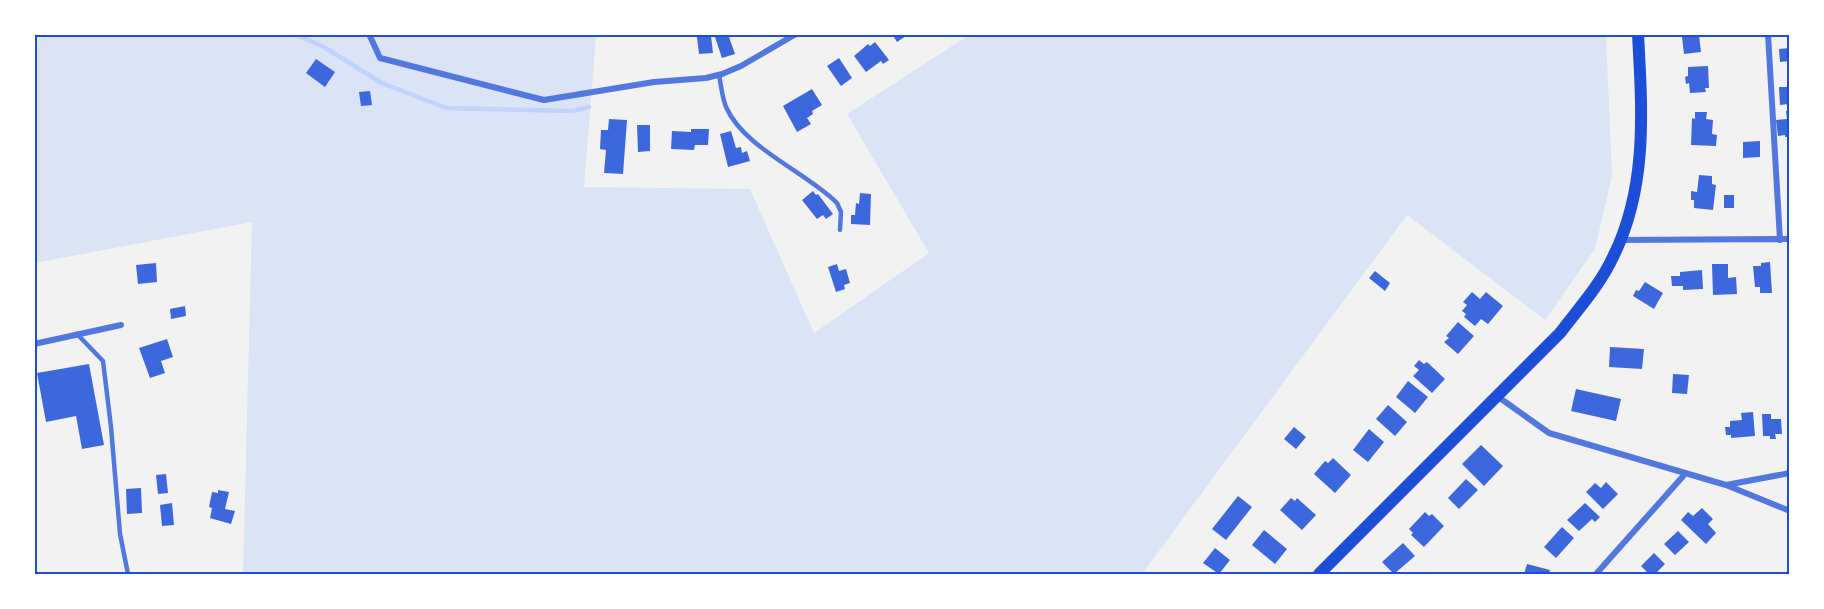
<svg xmlns="http://www.w3.org/2000/svg" width="1824" height="609" font-family="'Noto Sans',sans-serif">
  <style>
    .green { fill: #dbe4f7 }
    .lines { fill: none; stroke-linecap: round; stroke-linejoin: round }
    .stream { stroke: #bfd3fe; stroke-width: 4.5 }
    .building { fill: #3d67dc }
    .service { stroke: #5277de; stroke-width: 4.5 }
    .minor { stroke: #5277de; stroke-width: 6 }
    .secondary { stroke: #1d4ed8; stroke-width: 12 }
    .neatline { fill: none; stroke: #1d4ed8; stroke-width: 2 }
  </style>
  <rect width="100%" height="100%" fill="#f2f2f2"/>
  <path class="green" d="M35,35H596L584,187L750,189L814,333L929,253L847,114L969,35H1606L1612,176L1595,249L1545,320L1407,215L1142,574H243L252,222L35,263Z"/>
  <g class="lines">
    <path class="stream" d="M295,34L322,46L382,83L446,108L572,111L589,107"/>
  </g>
  <path class="building" d="M714,34H728L735,54L722,58Z
    M892,34H909L897,42Z
    M1699,35L1701,52L1684,54L1682,37Z
    M711,36L713,53L699,54L697,37Z
    M875,42L889,60L883,64L881,61L866,72L854,56L868,44L870,46Z
    M1790,48V61L1780,62L1779,49Z
    M839,58L852,78L841,86L827,66Z
    M316,59L335,72L325,87L306,73Z
    M1708,66L1709,88H1705L1706,92L1690,93L1689,83L1686,84L1685,77L1688,76V67Z
    M1779,87H1790V104L1780,105Z
    M812,89L822,105L812,111L813,114L807,118L811,124L797,132L783,106Z
    M370,91L372,105L361,106L359,92Z
    M1786,111H1790V137H1785V135L1778,136L1776,120L1787,119Z
    M1695,112H1707L1706,119L1713,120L1712,134L1717,135L1716,146L1691,145L1692,118L1695,119Z
    M609,119L627,120L623,174L604,173L606,150L600,149L601,130H608Z
    M637,125H650V151L638,152Z
    M691,129H709L708,145H695L694,150L671,149L672,131L691,132Z
    M731,131L736,148L741,147L742,153L747,151L750,161L728,167L720,134Z
    M1760,141V157L1743,158V142Z
    M1699,175L1712,176V184L1716,185L1713,210L1694,208V200H1691V191L1697,192Z
    M813,191L816,195L818,194L833,214L826,219L823,215L817,219L802,200Z
    M860,193L871,194L870,225L851,224V215H855L856,203L859,204Z
    M1724,195H1734V208H1724Z
    M1770,262L1772,293H1760V287H1755L1753,266H1761V263Z
    M156,263L157,282L138,284L136,265Z
    M837,264L839,271L846,269L850,283L844,285L845,289L836,292L828,267Z
    M1712,264H1728V278L1736,277L1737,294L1713,295Z
    M1702,270L1703,289L1683,290V286H1672L1671,276H1680V272Z
    M1375,271L1390,283L1385,291L1369,278Z
    M1645,282L1663,293L1654,309L1633,296L1636,290L1639,291Z
    M1472,292L1480,299L1486,292L1503,306L1488,324L1481,319L1475,326L1464,317L1466,314L1462,311L1467,305L1463,302Z
    M185,306L186,316L171,319L170,309Z
    M1458,322L1474,336L1458,354L1444,342L1449,338L1446,336Z
    M167,339L173,357L161,361L165,373L150,378L139,348Z
    M1610,347L1644,349L1642,369L1609,367Z
    M1419,360L1424,364L1427,362L1445,379L1432,393L1413,376L1419,370L1414,366Z
    M89,364L104,445L82,449L76,416L46,422L37,373Z
    M1673,374L1689,375L1687,394L1672,393Z
    M1408,381L1428,397L1415,413L1396,397Z
    M1576,389L1621,399L1616,421L1571,411Z
    M1388,405L1407,422L1395,436L1376,419Z
    M1753,412L1755,436L1731,438V435H1726L1725,427H1730V421L1742,420L1741,413Z
    M1762,414H1771V419H1781L1782,434H1775L1776,439H1770V436H1763Z
    M1294,427L1306,437L1296,449L1284,439Z
    M1369,429L1384,442L1368,462L1353,450Z
    M1481,445L1503,466L1484,486L1462,464Z
    M1333,458L1351,475L1335,493L1314,474L1325,461L1328,463Z
    M166,474L168,493L158,494L156,475Z
    M1466,479L1478,490L1459,509L1448,498Z
    M1606,482L1618,494L1603,509L1586,492L1595,483L1601,488Z
    M141,488L142,513L127,514L126,489Z
    M218,490L229,492L225,509L235,511L231,524L210,518L212,508L209,507L212,492L218,493Z
    M1238,496L1252,507L1226,540L1212,529Z
    M1291,498L1295,501L1297,498L1316,515L1302,530L1280,510Z
    M172,503L174,525L162,526L160,505Z
    M1585,503L1600,517L1595,522L1592,519L1579,531L1567,520Z
    M1702,508L1713,519L1708,524L1716,533L1706,544L1681,520L1688,512L1693,516Z
    M1425,512L1429,516L1432,514L1444,526L1424,547L1411,535L1413,533L1409,529Z
    M1562,527L1574,538L1556,558L1544,547Z
    M1264,530L1287,549L1275,564L1252,545Z
    M1678,531L1689,542L1675,555L1664,544Z
    M1403,543L1415,556L1394,574L1382,562Z
    M1215,548L1230,560L1219,574L1203,563Z
    M1654,553L1665,564L1655,574H1649L1641,566Z
    M1527,564L1550,570L1549,574H1524Z"/>
  <g class="lines">
    <path class="service" d="M719,75C721,85 722,97 726,107C744,148 806,172 837,203L841,212L840,230
      M77,334L103,361L111,427L120,534L128,574"/>
    <path class="minor" d="M369,34L380,58L544,100L654,82L706,78L722,74L741,66L796,34
      M1768,34L1780,240
      M1621,240L1790,239
      M34,344L121,325
      M1497,396L1549,433L1726,485L1790,511
      M1726,485L1790,473
      M1596,574L1685,474"/>
    <path class="secondary" d="M1319,574L1560,333C1579,308 1600,285 1613,257C1648,187 1642,110 1638,34"/>
  </g>
  <rect width="1824" height="609" fill="none" stroke="#ffffff" stroke-width="72"/>
  <rect x="36" y="36" width="1752" height="537" class="neatline"/>
</svg>
